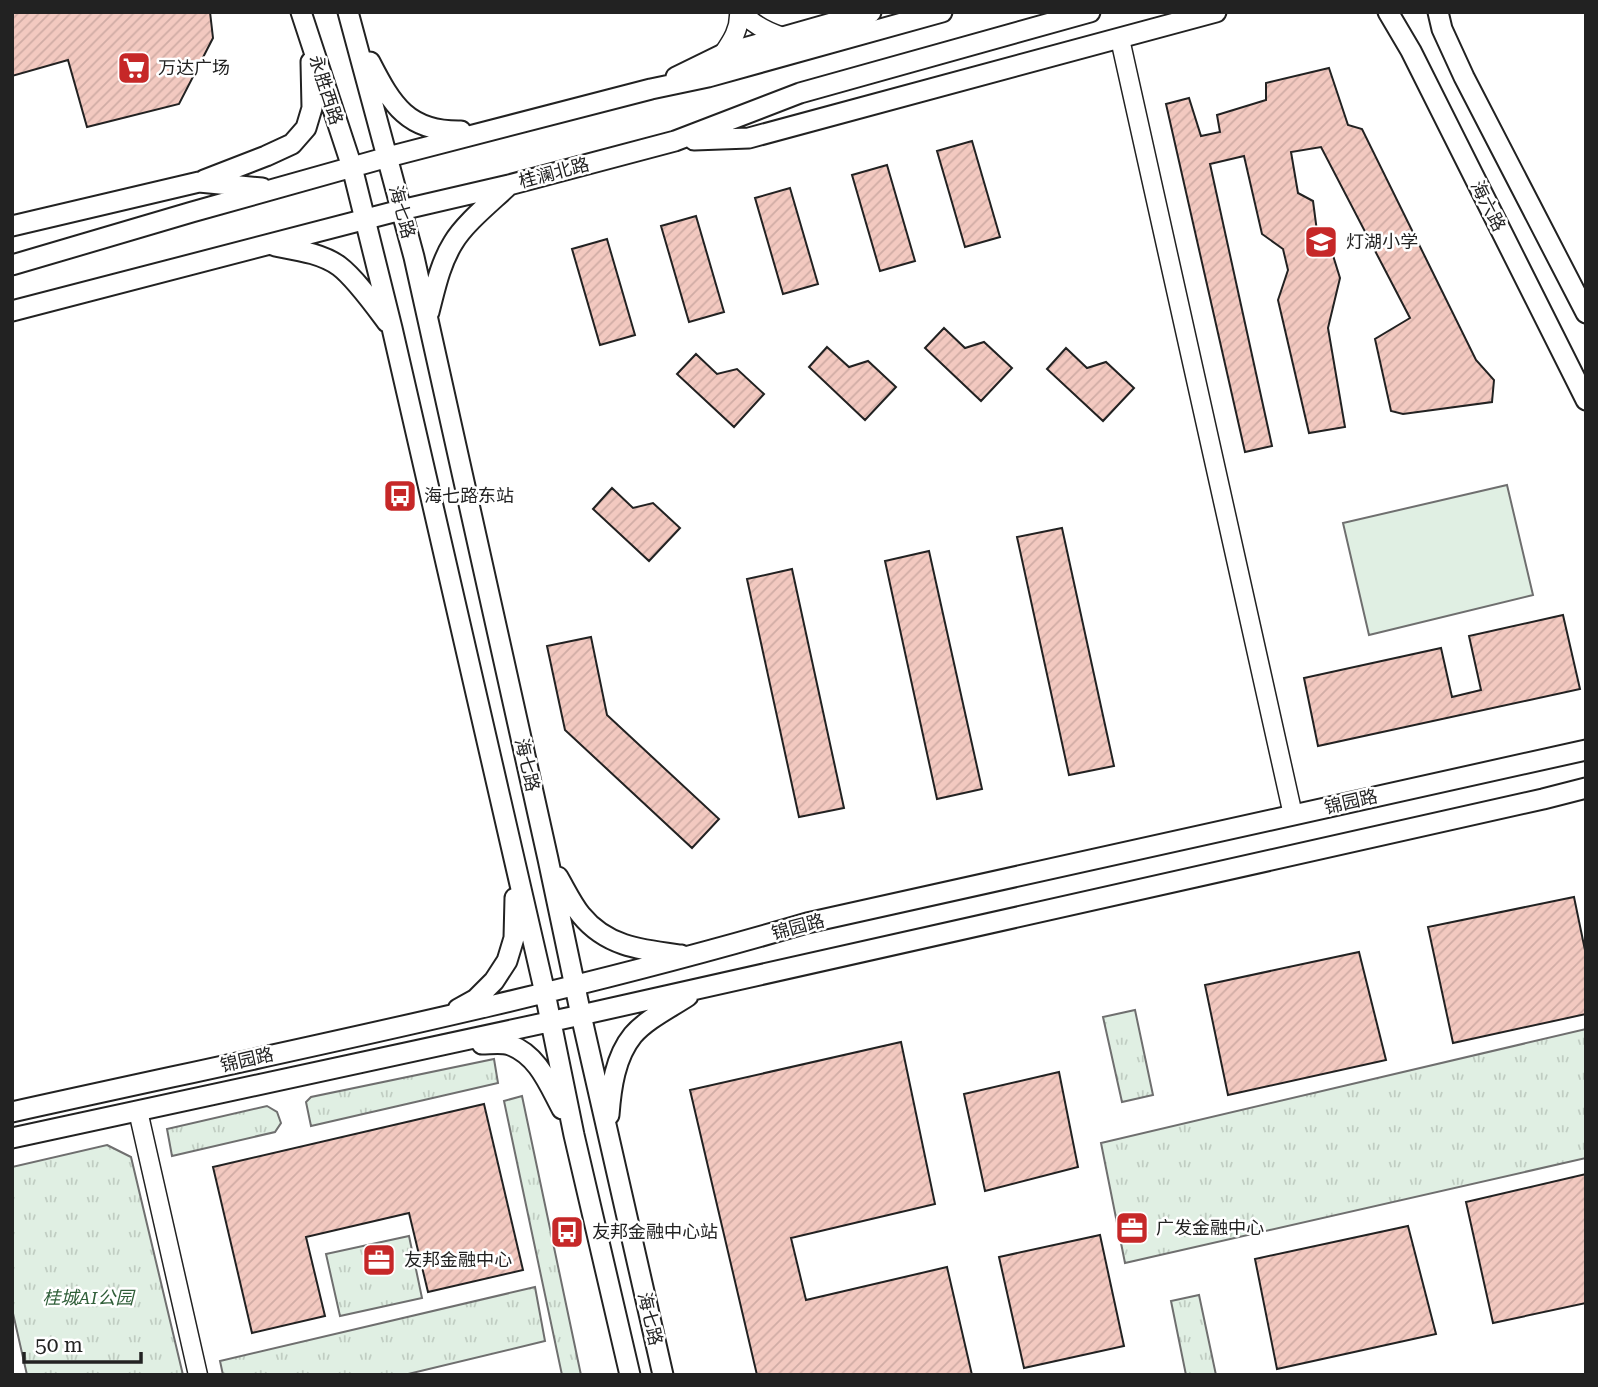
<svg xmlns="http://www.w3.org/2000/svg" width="1598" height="1387" font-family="'Roboto Serif','Noto Sans SC',serif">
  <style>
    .park { fill: url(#park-tufts); stroke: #6f6f6f; stroke-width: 2 }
    .pitch { fill: #e0efe3; stroke: #6f6f6f; stroke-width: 2 }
    .building { fill: url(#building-hatch); stroke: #222; stroke-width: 2 }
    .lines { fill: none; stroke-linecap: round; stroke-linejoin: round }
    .tertiary-casing { stroke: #222; stroke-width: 21 }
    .secondary-casing { stroke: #222; stroke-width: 23 }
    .tertiary { stroke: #fff; stroke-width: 18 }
    .secondary { stroke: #fff; stroke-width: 19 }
    .power { stroke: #c62828; stroke-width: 2; stroke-dasharray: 24 5 3.5 5; stroke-linecap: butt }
    .labels { text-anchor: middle; stroke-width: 5; stroke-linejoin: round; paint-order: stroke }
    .poi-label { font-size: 18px; fill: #222; stroke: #fff; text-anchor: start }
    .street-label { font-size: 18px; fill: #222; stroke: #fff }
    .park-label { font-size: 18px; font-style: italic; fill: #2f5e38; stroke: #fff }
  </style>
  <defs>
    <pattern id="park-tufts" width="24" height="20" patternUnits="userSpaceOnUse" patternTransform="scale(1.75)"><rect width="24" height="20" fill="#e0efe3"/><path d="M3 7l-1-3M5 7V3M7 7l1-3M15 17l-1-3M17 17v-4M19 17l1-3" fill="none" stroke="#c0cdc2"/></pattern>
    <pattern id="building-hatch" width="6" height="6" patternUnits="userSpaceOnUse" patternTransform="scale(1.75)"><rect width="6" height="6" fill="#f3c9c0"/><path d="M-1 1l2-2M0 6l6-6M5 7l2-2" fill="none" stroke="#d0aca5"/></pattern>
  </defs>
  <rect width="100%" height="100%" fill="#fff"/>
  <path class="park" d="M1135,1010L1153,1095L1122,1102L1103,1017Z
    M1586,1029V1158L1125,1263L1101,1143Z
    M494,1059L498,1083L311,1126L306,1102L311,1097Z
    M522,1096L581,1375H562L504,1101Z
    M267,1106L277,1112L281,1123L275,1132L172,1156L167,1129Z
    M107,1145L131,1157L183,1375H27L12,1309V1167Z
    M409,1236L422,1298L340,1316L326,1254Z
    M535,1287L545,1341L404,1375H223L220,1361Z
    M1199,1295L1216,1375H1186L1171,1301Z"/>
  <path class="pitch" d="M1507,485L1533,595L1369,635L1343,523Z"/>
  <path class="building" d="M12,12H210L213,38L179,104L87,127L68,60L12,76Z
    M1329,68L1348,125L1362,129L1476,360L1494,380L1492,402L1403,414L1391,411L1375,339L1410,318L1321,147L1291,152L1298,193L1313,201L1318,239L1331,249L1340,278L1328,328L1345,427L1309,433L1278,300L1288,270L1283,249L1262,234L1244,156L1210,164L1272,446L1245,452L1166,104L1189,98L1201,136L1220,132L1217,115L1266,100V83Z
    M972,141L1000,237L965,247L937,151Z
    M887,165L915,261L880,271L852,175Z
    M790,188L818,284L783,294L755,198Z
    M696,216L724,312L689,322L661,226Z
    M607,239L635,335L600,345L572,249Z
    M944,328L965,348L984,342L1012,368L981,401L925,348Z
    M827,347L849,367L868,361L896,387L865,420L809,367Z
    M1066,348L1087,368L1106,362L1134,388L1103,421L1047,369Z
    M696,354L717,374L737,369L764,394L734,427L677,374Z
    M612,488L633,508L653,503L680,528L649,561L593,509Z
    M1062,528L1114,766L1069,775L1017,537Z
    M929,551L982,789L937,799L885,561Z
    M792,569L844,808L799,817L747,579Z
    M1563,615L1580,689L1318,746L1304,678L1441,648L1452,697L1481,690L1469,636Z
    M591,637L607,715L719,819L692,848L565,730L547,646Z
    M1574,897L1586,955V1014L1453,1043L1428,927Z
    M1359,952L1386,1060L1228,1095L1205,985Z
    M901,1042L935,1204L791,1238L806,1300L947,1267L972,1375H757L690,1090Z
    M1059,1072L1078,1167L985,1191L964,1094Z
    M484,1104L523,1270L428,1292L409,1213L306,1237L325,1316L252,1333L213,1167Z
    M1586,1174V1303L1493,1323L1466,1202Z
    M1408,1226L1436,1334L1277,1369L1255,1259Z
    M1100,1235L1124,1346L1024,1368L999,1257Z"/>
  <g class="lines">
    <defs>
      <path id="tertiary" d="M743,12C752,25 768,32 783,37
        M1120,39L1293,815
        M723,54C732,41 740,29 739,12
        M138,1111L198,1375"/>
      <path id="secondary" d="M301,12L352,167L392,328L545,993L574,1135L630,1375
        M348,12L414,257L548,859L581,1015L663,1375
        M1388,12L1411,51L1586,400
        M1438,12L1442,29L1464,77L1586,313
        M370,62C392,105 408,132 461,131
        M676,77L723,54L871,12
        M694,140L749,138L1216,12
        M204,180L266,156L292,144L306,128L312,108L311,62
        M12,226L199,182L262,188
        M275,246C296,250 321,253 339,266C355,278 375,306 387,322
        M12,265L192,212L388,157L651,89L708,77L942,12
        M12,311L401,210L509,185L675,141L800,93L1090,12
        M429,312C435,289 440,264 453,243C464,224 490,203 507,187
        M558,877C565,889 572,904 581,915C607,947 642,950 681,955
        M458,1009L476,999L494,981L507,961L514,938L515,898
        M482,1044C490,1044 502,1042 510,1045C538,1055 549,1085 562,1109
        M12,1112C278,1053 545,1000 807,923L1586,750
        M609,1115C611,1088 615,1057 633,1035C647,1019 670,1008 688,996
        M12,1138L581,1015L1543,799L1586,788"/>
    </defs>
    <use href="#tertiary" class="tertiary-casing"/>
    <use href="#secondary" class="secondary-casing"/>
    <use href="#tertiary" class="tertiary"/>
    <use href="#secondary" class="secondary"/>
    <path class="power" d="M1585,12L1586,16"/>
  </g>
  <defs>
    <symbol id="supermarket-square" viewBox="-11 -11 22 22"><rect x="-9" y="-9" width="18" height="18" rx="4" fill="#c62828" stroke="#fff"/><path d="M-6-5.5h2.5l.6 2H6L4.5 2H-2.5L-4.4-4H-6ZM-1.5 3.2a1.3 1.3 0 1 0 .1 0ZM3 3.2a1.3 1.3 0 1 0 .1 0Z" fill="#fff"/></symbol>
    <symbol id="school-square" viewBox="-11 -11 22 22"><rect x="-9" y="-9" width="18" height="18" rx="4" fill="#c62828" stroke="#fff"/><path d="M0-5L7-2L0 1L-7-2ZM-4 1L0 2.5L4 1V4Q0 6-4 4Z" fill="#fff"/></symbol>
    <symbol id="bus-square" viewBox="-11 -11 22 22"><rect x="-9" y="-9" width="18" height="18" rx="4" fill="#c62828" stroke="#fff"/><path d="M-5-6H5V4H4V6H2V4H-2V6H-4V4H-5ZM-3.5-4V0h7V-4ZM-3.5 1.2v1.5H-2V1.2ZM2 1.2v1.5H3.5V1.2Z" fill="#fff"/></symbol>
    <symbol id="office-square" viewBox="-11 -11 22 22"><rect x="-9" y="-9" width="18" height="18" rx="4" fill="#c62828" stroke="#fff"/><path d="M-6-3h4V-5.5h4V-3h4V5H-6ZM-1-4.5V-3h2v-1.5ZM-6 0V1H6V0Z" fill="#fff"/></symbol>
  </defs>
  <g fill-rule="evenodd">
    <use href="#supermarket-square" x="115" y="49" width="38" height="38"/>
    <use href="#school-square" x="1302" y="223" width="38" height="38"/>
    <use href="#bus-square" x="381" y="477" width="38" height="38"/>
    <use href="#office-square" x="1113" y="1209" width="38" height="38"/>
    <use href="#bus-square" x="548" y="1213" width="38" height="38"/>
    <use href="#office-square" x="360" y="1241" width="38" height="38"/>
  </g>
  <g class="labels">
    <g class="poi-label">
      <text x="158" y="74">万达广场</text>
      <text x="1346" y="248">灯湖小学</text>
      <text x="424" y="502">海七路东站</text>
      <text x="1156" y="1234">广发金融中心</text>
      <text x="592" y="1238">友邦金融中心站</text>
      <text x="404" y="1266">友邦金融中心</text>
    </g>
    <g class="street-label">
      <text transform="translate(326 90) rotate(72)" y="6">永胜西路</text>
      <text transform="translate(554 173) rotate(-15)" y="6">桂澜北路</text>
      <text transform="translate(1488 206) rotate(63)" y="6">海六路</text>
      <text transform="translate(402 212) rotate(75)" y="6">海七路</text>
      <text transform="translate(527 765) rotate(77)" y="6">海七路</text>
      <text transform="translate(1351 802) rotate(-13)" y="6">锦园路</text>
      <text transform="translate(798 927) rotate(-15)" y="6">锦园路</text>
      <text transform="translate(247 1060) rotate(-13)" y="6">锦园路</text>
      <text transform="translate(650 1319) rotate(77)" y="6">海七路</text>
    </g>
    <g class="park-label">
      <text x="88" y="1304">桂城AI公园</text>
    </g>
  </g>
  <rect width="1598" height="1387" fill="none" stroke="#222222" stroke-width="28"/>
  <path d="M24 1352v10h117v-10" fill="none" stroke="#222222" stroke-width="3.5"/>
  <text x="35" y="1352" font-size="21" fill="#222222" stroke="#ffffff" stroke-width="5" paint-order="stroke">50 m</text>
</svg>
